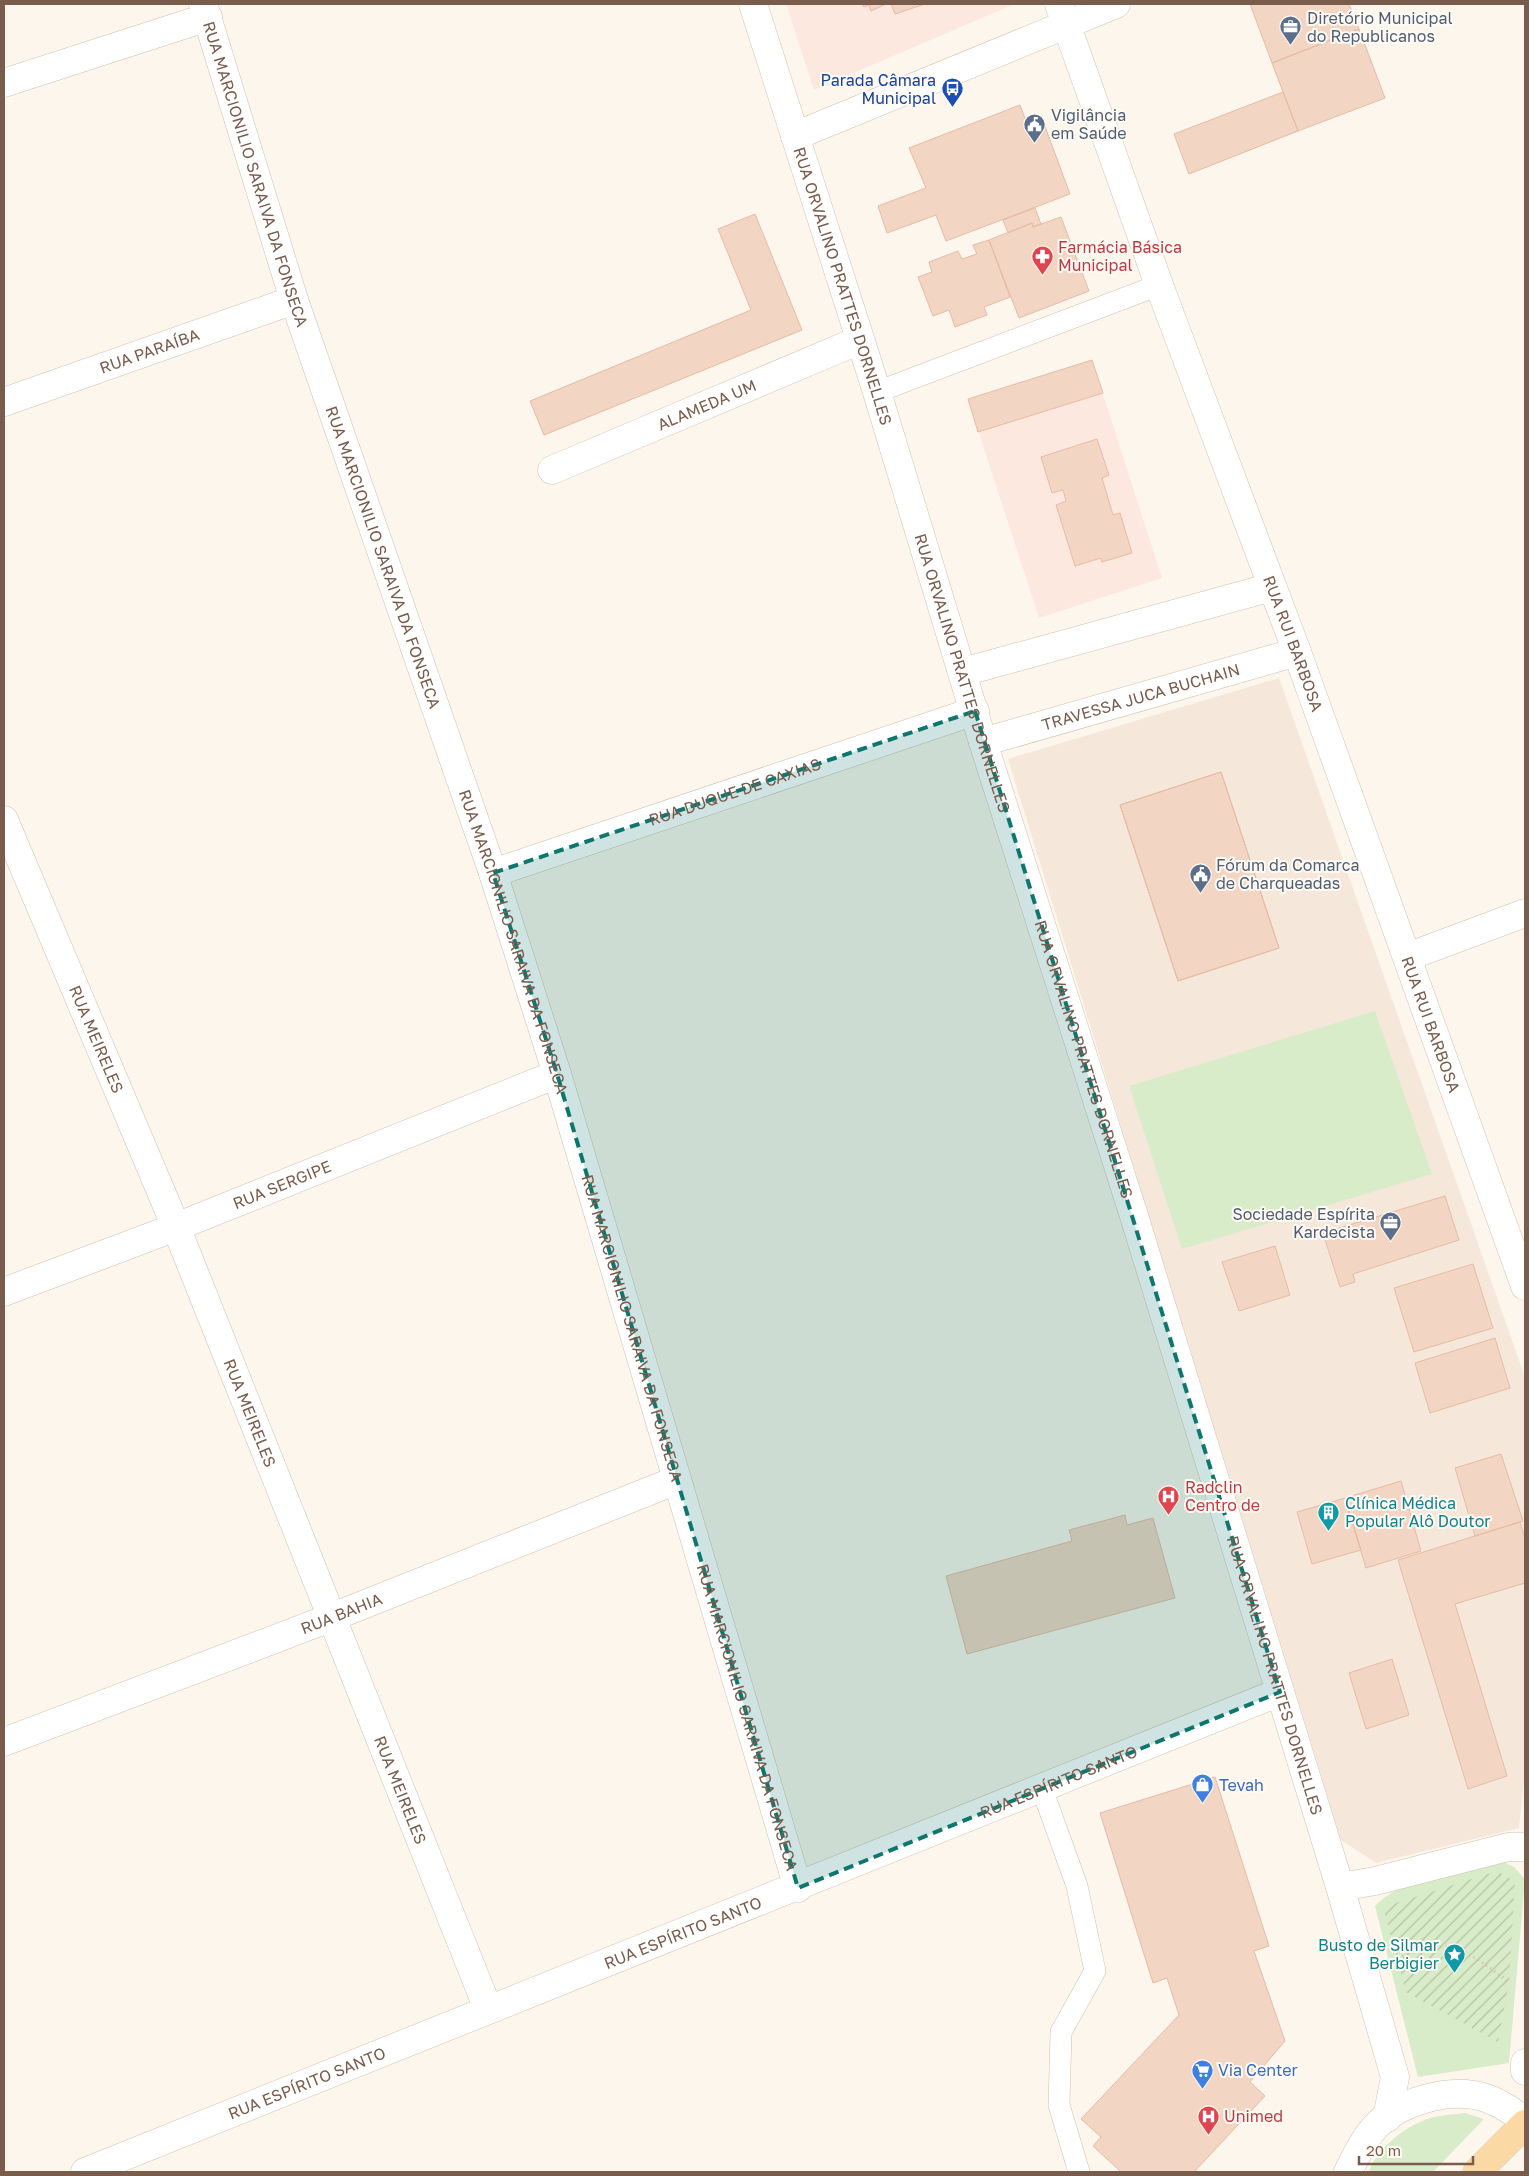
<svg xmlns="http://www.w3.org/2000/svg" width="1529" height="2176" font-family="'Golos Text',sans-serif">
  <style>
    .residential { fill: #f5e8da }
    .commercial { fill: #fde8e0 }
    .green { fill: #d8ecc9 }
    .garden { fill: url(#garden-furrows) }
    .building { fill: #f3d5c3; stroke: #e6bba3 }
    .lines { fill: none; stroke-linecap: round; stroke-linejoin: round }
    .lane-casing { stroke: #d1beb0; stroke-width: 22 }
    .street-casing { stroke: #d1beb0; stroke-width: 29 }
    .secondary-casing { stroke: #d6c0b0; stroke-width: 29 }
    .primary-casing { stroke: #dad1cd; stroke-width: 29 }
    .path { stroke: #d9b8a5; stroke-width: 3; stroke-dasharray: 1 4; stroke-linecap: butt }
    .lane { stroke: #fff; stroke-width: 21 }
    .street { stroke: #fff; stroke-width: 28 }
    .secondary { stroke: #fff; stroke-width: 28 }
    .primary { stroke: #fbd9a5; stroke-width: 28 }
    .marked { fill: #0f766e; fill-opacity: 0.2; stroke: #0f766e; stroke-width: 4; stroke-dasharray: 10 6; stroke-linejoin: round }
    .labels { text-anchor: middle; stroke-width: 4; stroke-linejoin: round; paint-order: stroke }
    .service-label { font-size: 16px; fill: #4e5e75; stroke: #fffaf3; text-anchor: start }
    .transit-label { font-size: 16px; fill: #164399; stroke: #fffaf3; text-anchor: end }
    .street-label { font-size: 16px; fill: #7a5c4d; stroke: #fffaf3 }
    .health-label { font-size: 16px; fill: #be3a42; stroke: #fffaf3; text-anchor: start }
    .culture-label { font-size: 16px; fill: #0d838f; stroke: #fffaf3; text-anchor: start }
    .shop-label { font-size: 16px; fill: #366cbe; stroke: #fffaf3; text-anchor: start }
  </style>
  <defs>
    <pattern id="garden-furrows" width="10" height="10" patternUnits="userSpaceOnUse" patternTransform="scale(1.25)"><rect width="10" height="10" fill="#d8ecc9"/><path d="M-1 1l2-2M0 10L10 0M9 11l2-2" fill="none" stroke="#b4c2a5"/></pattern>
  </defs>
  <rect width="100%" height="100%" fill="#fdf6ec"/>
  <path class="residential" d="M1279,678L1525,1377V1771L1519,1828L1376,1863L1341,1840L1008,759Z"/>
  <path class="commercial" d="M786,4H1011L1012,5L814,90Z
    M1092,360L1162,578L1039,618L968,399Z"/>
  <path class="green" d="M1375,1011L1432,1174L1182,1249L1129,1086Z
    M1497,1859L1514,1867L1525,1879L1509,2063L1418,2077L1375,1906C1399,1879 1462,1869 1497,1859Z
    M1465,2113L1484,2119L1433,2172H1369C1375,2151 1402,2129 1422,2121C1436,2115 1451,2115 1465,2113Z"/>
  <path class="garden" d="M1497,1871L1515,1881L1509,1982L1498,2042L1406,1992L1383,1907Z"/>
  <path class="building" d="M862,4H886L871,11L869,5L864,7Z
    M891,4H925L895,14Z
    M1250,4H1349L1359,29L1272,63Z
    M1359,29L1385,98L1298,131L1272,63Z
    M1283,92L1298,131L1189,174L1174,134Z
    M1020,105L1028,126L1043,121L1070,194L946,241L936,215L887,233L878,206L926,188L909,148Z
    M1035,208L1041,224L1033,227L1032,223L1008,233L1003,220Z
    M755,214L802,330L544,435L530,401L751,310L718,229Z
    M1061,217L1089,291L1019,318L989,240L1032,223L1033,227Z
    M989,240L1010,297L984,307L987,315L955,327L949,310L933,316L918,277L932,272L929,262L958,251L962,259L977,254L973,245Z
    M1092,360L1103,393L978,432L968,399Z
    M1097,439L1109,475L1102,478L1113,515L1120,513L1132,553L1102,562L1101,558L1075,566L1056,505L1066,501L1063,490L1052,493L1041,457Z
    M1221,772L1279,948L1178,981L1120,805Z
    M1221,772L1279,948L1178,981L1120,805Z
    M1445,1196L1459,1240L1353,1274L1355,1282L1340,1287L1323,1233Z
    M1275,1246L1290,1295L1239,1311L1222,1262Z
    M1473,1264L1493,1328L1414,1352L1394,1288Z
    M1495,1338L1510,1388L1430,1413L1415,1363Z
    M1501,1454L1523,1521L1475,1536L1455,1468Z
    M1401,1481L1421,1551L1366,1568L1345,1498Z
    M1345,1498L1361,1550L1312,1564L1297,1512Z
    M1125,1515L1127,1525L1153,1518L1175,1598L967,1654L946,1576L1072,1541L1069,1530Z
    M1520,1522L1525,1538V1583L1455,1604L1507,1776L1468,1789L1398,1560Z
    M1392,1659L1409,1715L1366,1729L1349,1673Z
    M1215,1777L1269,1946L1254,1951L1285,2041L1250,2082L1265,2096L1194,2172H1121L1093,2146L1101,2137L1081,2119L1179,2015L1167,1978L1153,1983L1100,1813Z"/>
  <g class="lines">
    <defs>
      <path id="lane" d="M877,392L1159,285
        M1042,1789L1077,1886L1095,1971L1061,2032L1059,2105L1079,2172"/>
      <g id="street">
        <path id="s1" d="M203,4L294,300L493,873L557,1074L798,1888"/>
        <path d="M4,83L208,17"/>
        <path id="s2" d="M4,402L294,300"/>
        <path id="s3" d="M552,470L860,340"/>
        <path d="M963,672L1272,587"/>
        <path id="s4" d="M983,742L1297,652"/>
        <path id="s5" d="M4,820L176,1227L488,2009"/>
        <path id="s6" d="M493,873L975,711"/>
        <path d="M1407,957L1525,913"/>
        <path id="s7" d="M4,1292L176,1227L557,1074"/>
        <path id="s8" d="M4,1742L330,1618L677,1480"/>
        <path d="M1340,1887L1375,1881L1508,1847H1525"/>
      </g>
      <g id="secondary">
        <path id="s9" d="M753,4L877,392L983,742L1134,1216L1340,1887L1395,2077L1387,2118"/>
        <path id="s10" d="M1059,4L1159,285L1297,652L1525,1286"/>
        <path d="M795,136L1116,4"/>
        <path d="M1525,2063V2071"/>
        <path id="s11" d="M85,2172C483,2012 882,1854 1280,1692"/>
        <path d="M1348,2172C1355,2158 1361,2144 1371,2132C1394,2102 1450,2086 1486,2098C1501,2103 1513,2112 1525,2121"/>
      </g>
      <path id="primary" d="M1477,2172L1525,2124"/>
    </defs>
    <use href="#lane" class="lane-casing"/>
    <use href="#street" class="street-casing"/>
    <use href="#secondary" class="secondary-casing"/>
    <use href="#primary" class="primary-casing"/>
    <path class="path" d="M1398,1959C1447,1932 1469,1953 1509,1982"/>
    <use href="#lane" class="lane"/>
    <use href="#street" class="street"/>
    <use href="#secondary" class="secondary"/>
    <use href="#primary" class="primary"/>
  </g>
  <path class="marked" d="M975,711L1280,1692L798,1888L557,1074L493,873Z"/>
  <defs>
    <symbol id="office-pin" viewBox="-11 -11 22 30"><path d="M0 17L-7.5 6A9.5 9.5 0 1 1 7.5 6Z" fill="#5c6f8a" stroke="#fffaf3"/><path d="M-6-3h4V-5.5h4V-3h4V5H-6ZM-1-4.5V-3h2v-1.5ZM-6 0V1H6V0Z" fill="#fff"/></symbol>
    <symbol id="bus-pin" viewBox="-11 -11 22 30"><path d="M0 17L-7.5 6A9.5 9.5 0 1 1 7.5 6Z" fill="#1a4fb4" stroke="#fffaf3"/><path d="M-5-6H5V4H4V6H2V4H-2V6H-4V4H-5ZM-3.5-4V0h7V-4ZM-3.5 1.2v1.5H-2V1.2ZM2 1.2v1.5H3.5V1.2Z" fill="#fff"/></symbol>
    <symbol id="civic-pin" viewBox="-11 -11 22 30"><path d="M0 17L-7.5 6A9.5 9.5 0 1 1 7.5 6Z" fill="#5c6f8a" stroke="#fffaf3"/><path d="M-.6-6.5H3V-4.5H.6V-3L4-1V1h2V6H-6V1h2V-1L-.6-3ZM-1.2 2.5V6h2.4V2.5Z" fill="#fff"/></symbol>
    <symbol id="pharmacy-pin" viewBox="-11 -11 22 30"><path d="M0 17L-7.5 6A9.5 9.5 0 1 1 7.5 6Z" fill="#e0444e" stroke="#fffaf3"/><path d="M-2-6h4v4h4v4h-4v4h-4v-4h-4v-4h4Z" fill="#fff"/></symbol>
    <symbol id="hospital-pin" viewBox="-11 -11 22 30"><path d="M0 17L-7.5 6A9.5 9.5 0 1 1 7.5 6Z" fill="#e0444e" stroke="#fffaf3"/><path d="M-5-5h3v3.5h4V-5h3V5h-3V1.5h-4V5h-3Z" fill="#fff"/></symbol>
    <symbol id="building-pin" viewBox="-11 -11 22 30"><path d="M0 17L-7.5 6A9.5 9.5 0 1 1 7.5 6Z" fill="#0f9aa8" stroke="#fffaf3"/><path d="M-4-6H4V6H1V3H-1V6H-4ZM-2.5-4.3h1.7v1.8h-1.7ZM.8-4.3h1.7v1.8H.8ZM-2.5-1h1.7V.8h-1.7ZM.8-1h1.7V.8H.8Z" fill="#fff"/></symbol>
    <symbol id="shop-pin" viewBox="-11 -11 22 30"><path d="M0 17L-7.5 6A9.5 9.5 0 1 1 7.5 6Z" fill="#3f7fe0" stroke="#fffaf3"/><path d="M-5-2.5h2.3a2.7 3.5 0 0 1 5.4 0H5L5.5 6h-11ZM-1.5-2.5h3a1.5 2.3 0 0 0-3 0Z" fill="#fff"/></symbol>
    <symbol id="sight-pin" viewBox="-11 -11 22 30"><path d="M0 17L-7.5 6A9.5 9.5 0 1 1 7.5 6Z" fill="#0f9aa8" stroke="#fffaf3"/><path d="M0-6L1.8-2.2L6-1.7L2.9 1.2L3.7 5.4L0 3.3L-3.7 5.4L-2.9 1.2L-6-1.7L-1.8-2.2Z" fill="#fff"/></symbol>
    <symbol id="supermarket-pin" viewBox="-11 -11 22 30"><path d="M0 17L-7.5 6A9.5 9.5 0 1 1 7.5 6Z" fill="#3f7fe0" stroke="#fffaf3"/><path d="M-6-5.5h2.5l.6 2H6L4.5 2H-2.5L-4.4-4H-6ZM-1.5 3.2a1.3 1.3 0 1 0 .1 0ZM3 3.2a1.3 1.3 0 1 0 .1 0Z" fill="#fff"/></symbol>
  </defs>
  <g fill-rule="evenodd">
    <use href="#office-pin" x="1278" y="14" width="25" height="34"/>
    <use href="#bus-pin" x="940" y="76" width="25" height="34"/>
    <use href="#civic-pin" x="1022" y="112" width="25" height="34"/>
    <use href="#pharmacy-pin" x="1030" y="244" width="25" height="34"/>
    <use href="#civic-pin" x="1188" y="862" width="25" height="34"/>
    <use href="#office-pin" x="1378" y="1210" width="25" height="34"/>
    <use href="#hospital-pin" x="1156" y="1484" width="25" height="34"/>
    <use href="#building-pin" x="1316" y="1500" width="25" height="34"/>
    <use href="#shop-pin" x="1190" y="1772" width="25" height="34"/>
    <use href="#sight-pin" x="1442" y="1942" width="25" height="34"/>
    <use href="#supermarket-pin" x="1190" y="2058" width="25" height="34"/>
    <use href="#hospital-pin" x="1196" y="2104" width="25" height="34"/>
  </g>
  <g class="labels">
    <g class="service-label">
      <text x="1307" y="24">Diretório Municipal<tspan x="1307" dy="18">do Republicanos</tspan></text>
      <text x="1051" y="121">Vigilância<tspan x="1051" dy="18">em Saúde</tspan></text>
      <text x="1216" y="871">Fórum da Comarca<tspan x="1216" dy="18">de Charqueadas</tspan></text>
      <text x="1375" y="1220" text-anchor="end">Sociedade Espírita<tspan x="1375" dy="18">Kardecista</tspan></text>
    </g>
    <g class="transit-label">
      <text x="936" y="86">Parada Câmara<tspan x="936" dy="18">Municipal</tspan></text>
    </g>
    <g class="street-label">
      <text dy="6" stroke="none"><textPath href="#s1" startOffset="178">RUA MARCIONILIO SARAIVA DA FONSECA</textPath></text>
      <text dy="6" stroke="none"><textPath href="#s9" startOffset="296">RUA ORVALINO PRATTES DORNELLES</textPath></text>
      <text dy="6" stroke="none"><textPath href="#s2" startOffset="154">RUA PARAÍBA</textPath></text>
      <text dy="6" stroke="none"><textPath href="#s3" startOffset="168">ALAMEDA UM</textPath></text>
      <text dy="6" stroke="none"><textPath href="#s1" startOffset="582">RUA MARCIONILIO SARAIVA DA FONSECA</textPath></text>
      <text dy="6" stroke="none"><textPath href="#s10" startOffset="681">RUA RUI BARBOSA</textPath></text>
      <text dy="6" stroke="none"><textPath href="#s9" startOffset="701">RUA ORVALINO PRATTES DORNELLES</textPath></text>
      <text dy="6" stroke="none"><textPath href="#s4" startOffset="164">TRAVESSA JUCA BUCHAIN</textPath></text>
      <text dy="6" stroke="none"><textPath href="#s6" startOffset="255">RUA DUQUE DE CAXIAS</textPath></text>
      <text dy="6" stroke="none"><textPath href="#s1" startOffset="988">RUA MARCIONILIO SARAIVA DA FONSECA</textPath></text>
      <text dy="6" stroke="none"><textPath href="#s10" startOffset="1086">RUA RUI BARBOSA</textPath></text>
      <text dy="6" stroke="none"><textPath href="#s5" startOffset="238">RUA MEIRELES</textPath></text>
      <text dy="6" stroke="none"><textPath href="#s9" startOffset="1106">RUA ORVALINO PRATTES DORNELLES</textPath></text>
      <text dy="6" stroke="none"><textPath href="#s7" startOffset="298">RUA SERGIPE</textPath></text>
      <text dy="6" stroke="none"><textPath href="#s1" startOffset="1392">RUA MARCIONILIO SARAIVA DA FONSECA</textPath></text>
      <text dy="6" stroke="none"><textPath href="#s5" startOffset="642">RUA MEIRELES</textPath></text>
      <text dy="6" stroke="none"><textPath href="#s8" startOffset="361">RUA BAHIA</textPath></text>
      <text dy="6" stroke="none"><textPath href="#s9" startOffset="1751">RUA ORVALINO PRATTES DORNELLES</textPath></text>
      <text dy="6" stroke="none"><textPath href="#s1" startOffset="1798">RUA MARCIONILIO SARAIVA DA FONSECA</textPath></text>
      <text dy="6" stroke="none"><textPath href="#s11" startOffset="1049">RUA ESPÍRITO SANTO</textPath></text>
      <text dy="6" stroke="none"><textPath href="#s5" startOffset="1048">RUA MEIRELES</textPath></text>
      <text dy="6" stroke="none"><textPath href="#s11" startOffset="644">RUA ESPÍRITO SANTO</textPath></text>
      <text dy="6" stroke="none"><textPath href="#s11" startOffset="239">RUA ESPÍRITO SANTO</textPath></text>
    </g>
    <g class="health-label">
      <text x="1058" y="253">Farmácia Básica<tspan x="1058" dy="18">Municipal</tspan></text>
      <text x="1185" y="1493">Radclin<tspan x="1185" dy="18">Centro de</tspan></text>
      <text x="1224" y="2122">Unimed</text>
    </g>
    <g class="culture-label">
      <text x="1345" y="1509">Clínica Médica<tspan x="1345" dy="18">Popular Alô Doutor</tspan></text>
      <text x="1439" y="1951" text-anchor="end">Busto de Silmar<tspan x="1439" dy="18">Berbigier</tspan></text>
    </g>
    <g class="shop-label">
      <text x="1219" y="1791">Tevah</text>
      <text x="1218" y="2076">Via Center</text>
    </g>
  </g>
  <rect width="1529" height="2176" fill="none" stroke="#7a5c4d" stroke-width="10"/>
  <path d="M1359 2156v8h114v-8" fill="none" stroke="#7a5c4d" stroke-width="2.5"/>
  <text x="1366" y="2156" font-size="15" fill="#7a5c4d" stroke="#fffaf3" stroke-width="4" paint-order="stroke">20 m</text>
</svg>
